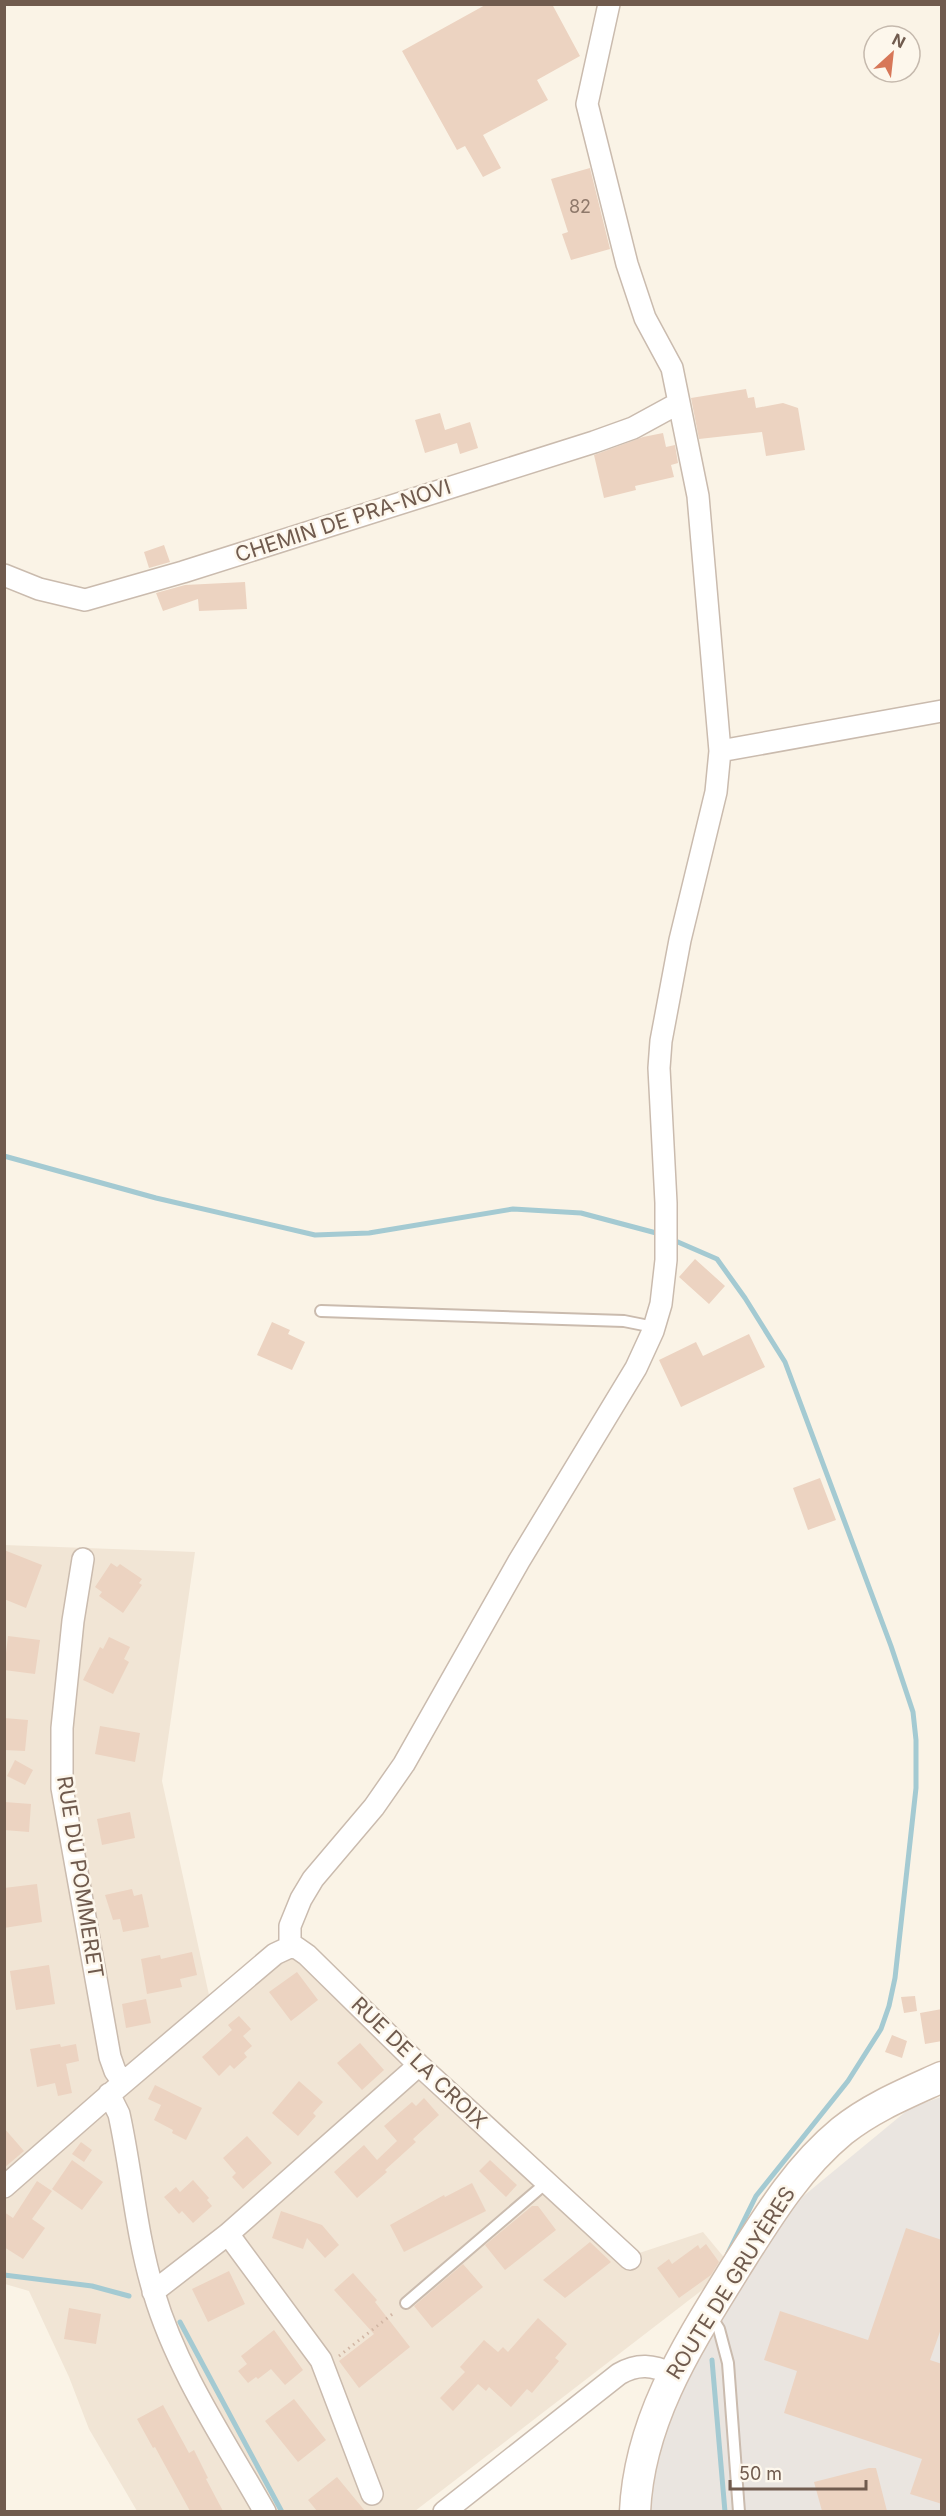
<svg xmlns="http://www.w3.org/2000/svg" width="946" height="2516" font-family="Inter,sans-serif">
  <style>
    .residential { fill: #f1e5d5 }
    .industrial { fill: #eae5e0 }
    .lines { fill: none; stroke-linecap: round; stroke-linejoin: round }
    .stream { stroke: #a4cad2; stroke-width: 5 }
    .building { fill: #ecd3c1 }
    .lane-casing { stroke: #cabbae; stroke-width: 14 }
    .street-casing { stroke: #cabbae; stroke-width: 24 }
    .secondary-casing { stroke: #cfbdae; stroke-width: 33 }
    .path { stroke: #d1b6a4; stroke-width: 3; stroke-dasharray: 1.5 4.5; stroke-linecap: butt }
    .lane { stroke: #fff; stroke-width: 10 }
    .street { stroke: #fff; stroke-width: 21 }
    .secondary { stroke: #fff; stroke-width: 30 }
    .labels { text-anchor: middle; stroke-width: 5; stroke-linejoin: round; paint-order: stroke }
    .number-label { font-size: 18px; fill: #8f796b }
    .street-label { font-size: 21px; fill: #705b4e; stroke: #fdf7ec }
  </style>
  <rect width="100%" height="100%" fill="#faf3e6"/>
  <path class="residential" d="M4,1545L195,1552L162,1781L209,1995L269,1964L299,1956L621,2259L703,2232L732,2267L415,2511H137L89,2429L69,2377L29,2291L5,2284Z"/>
  <path class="industrial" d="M941,2097V2511H651L648,2481L690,2369L795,2203L910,2108Z"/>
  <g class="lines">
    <path class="stream" d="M4,1156L156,1198L315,1235L369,1233L513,1209L581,1213L660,1234
      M671,1239L717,1259L745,1298L785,1362L891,1646L913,1712L916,1740V1788L895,1978L889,2006L881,2029L848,2081L756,2196L728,2253
      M4,2275L92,2286L129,2296
      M180,2322L282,2512
      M712,2360L725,2512"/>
  </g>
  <path class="building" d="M487,4H552L580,56L537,80L548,100L483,135L501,168L483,177L465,146L457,150L402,51Z
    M590,168L610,249L571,260L562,234L568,232L551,179Z
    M746,389L748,398L754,397L756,408L783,403L798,408L805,450L766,456L762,432L699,439L691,398Z
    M440,413L445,430L470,422L478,448L460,454L457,443L425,453L415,420Z
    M663,433L666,447L675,445L678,463L671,465L674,477L635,486L636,490L604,498L594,455L643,437Z
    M164,545L170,562L149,568L144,552Z
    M245,582L247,609L199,611L198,599L163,611L156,593L185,585Z
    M695,1259L725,1286L709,1304L679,1277Z
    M272,1322L290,1330L288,1334L305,1342L292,1370L257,1355Z
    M749,1334L765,1367L681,1407L659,1360L696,1342L703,1356Z
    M820,1478L836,1520L808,1530L793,1488Z
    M4,1550L42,1565L26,1608L4,1599Z
    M111,1563L117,1567L120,1564L142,1579L139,1583L142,1585L123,1613L99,1596L102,1592L95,1587Z
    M8,1636L40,1640L35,1674L4,1670Z
    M109,1637L130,1647L124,1659L129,1662L113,1694L83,1680L100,1647L103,1649Z
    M4,1718L28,1720L25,1751L4,1750Z
    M100,1726L140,1733L135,1762L95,1754Z
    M15,1760L33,1770L25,1785L7,1776Z
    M4,1802L31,1804L29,1832L4,1830Z
    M130,1812L135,1838L102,1845L97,1819Z
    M37,1884L42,1922L4,1928V1888Z
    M132,1889L134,1896L142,1894L149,1927L123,1932L120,1919L113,1920L105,1895Z
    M192,1952L197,1975L180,1979L182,1987L147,1994L141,1959L160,1955L161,1959Z
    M49,1965L55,2004L16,2010L10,1971Z
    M297,1972L318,2000L291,2021L269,1992Z
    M915,1996L917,2011L904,2013L901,1997Z
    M146,1999L151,2023L126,2028L122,2004Z
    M942,2009V2041L925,2044L920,2013Z
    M239,2016L251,2029L243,2036L252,2046L244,2053L247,2057L234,2069L230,2065L219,2076L202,2057L232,2030L228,2025Z
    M892,2035L907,2041L902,2058L885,2052Z
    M360,2043L384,2070L362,2090L337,2063Z
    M60,2044L61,2047L76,2044L79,2061L66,2064L72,2093L58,2096L55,2083L37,2087L30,2049Z
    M299,2081L323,2102L313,2113L316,2116L298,2136L272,2113Z
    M155,2085L202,2108L186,2140L172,2133L173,2130L154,2120L161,2105L148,2099Z
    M424,2098L439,2115L413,2139L416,2142L385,2170L387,2172L357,2198L334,2172L364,2145L377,2160L397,2141L384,2126L412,2102L416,2106Z
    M4,2128L24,2151L4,2168Z
    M247,2136L272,2163L243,2189L232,2177L236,2173L223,2158Z
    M81,2142L92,2150L84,2162L72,2154Z
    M72,2160L103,2182L82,2210L52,2189Z
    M490,2160L517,2185L506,2197L479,2171Z
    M193,2180L209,2198L207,2200L212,2206L193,2223L182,2211L179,2214L164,2197L176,2187L180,2192Z
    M37,2181L52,2191L32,2219L45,2228L23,2259L4,2247V2212L13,2218Z
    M472,2183L486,2211L404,2252L390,2225L444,2195L445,2197Z
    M532,2206H538L556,2230L505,2270L485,2245Z
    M281,2211L322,2225L339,2245L325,2258L307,2238L303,2249L272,2238Z
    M906,2228L942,2240V2326L930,2360L942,2364V2504L910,2494L922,2459L784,2413L797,2371L764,2360L780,2311L868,2340Z
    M590,2242L611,2262L565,2298L543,2280Z
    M706,2244L719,2262L711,2275L679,2298L657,2268L669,2259L672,2264L698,2245L700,2249Z
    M463,2264L483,2287L432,2328L414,2306Z
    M229,2271L245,2304L208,2322L192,2289Z
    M353,2273L377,2300L375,2302L410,2347L359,2388L339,2361L374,2334L334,2290Z
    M69,2308L101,2314L96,2344L64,2339Z
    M538,2318L567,2344L555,2358L559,2361L532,2393L527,2389L511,2407L489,2387L486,2391L478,2384L453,2411L440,2398L465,2372L460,2367L484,2340L498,2352L503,2347L508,2352Z
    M274,2330L303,2370L285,2385L271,2369L258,2379L256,2377L248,2383L238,2371L247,2364L241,2356Z
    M294,2399L326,2440L298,2462L265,2421Z
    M163,2405L189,2453L194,2450L208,2478L206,2479L223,2511H190L155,2447L153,2448L137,2419Z
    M869,2468H876L887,2511H822L814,2482Z
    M337,2477L365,2511H317L308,2500Z"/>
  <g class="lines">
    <defs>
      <path id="lane" d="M321,1311L624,1321L654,1327
        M406,2303L546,2183
        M710,2315L719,2329L728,2363L739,2512"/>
      <path id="street" d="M4,575L39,589L85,600L183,572L594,442L633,428L677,404
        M720,751L942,711
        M83,1559L73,1621L62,1728V1788L110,2057L115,2071L123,2082
        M290,1947V1926L301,1899L313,1879L374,1807L404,1764L519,1561L636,1368L653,1331L661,1304L666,1260V1203L659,1068L661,1041L680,940L716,792L720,751L698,496L672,368L645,318L627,264L587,104L609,4
        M290,1947L297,1948L307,1955L419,2065L630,2259
        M109,2094L119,2114C132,2173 136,2235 154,2293C177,2371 225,2441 265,2512
        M4,2187L116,2089L275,1954L290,1947
        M228,2234L321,2360L372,2494
        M153,2292L228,2234L419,2065
        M444,2512L619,2374C638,2363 653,2365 672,2374"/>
      <path id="secondary" d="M635,2512C639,2419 689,2343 736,2267C767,2218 797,2168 842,2131C872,2107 907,2093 942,2077"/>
    </defs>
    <use href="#lane" class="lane-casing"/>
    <use href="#street" class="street-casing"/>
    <use href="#secondary" class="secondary-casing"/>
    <path class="path" d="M339,2356L395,2312"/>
    <use href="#lane" class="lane"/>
    <use href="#street" class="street"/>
    <use href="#secondary" class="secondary"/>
  </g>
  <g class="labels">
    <g class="number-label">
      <text x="580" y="213">82</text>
    </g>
    <g class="street-label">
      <text transform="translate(343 521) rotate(-18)" y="7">CHEMIN DE PRA-NOVI</text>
      <text transform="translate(80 1877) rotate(81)" y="7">RUE DU POMMERET</text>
      <text transform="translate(419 2063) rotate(44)" y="7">RUE DE LA CROIX</text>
      <text transform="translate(731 2283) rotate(-58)" y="7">ROUTE DE GRUYÈRES</text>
    </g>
  </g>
  <rect width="946" height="2516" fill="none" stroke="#705b4e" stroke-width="12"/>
  <g transform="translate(892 54) rotate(27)"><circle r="28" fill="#fdf7ec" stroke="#c5b9ad" stroke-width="1.5"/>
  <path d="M0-4.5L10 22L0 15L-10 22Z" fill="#d77758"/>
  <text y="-9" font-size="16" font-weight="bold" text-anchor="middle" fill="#705b4e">N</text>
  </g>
  <path d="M730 2480v9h136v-9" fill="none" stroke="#705b4e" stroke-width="3"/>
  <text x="739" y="2480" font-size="18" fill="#705b4e" stroke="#fdf7ec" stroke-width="4.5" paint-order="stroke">50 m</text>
</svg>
